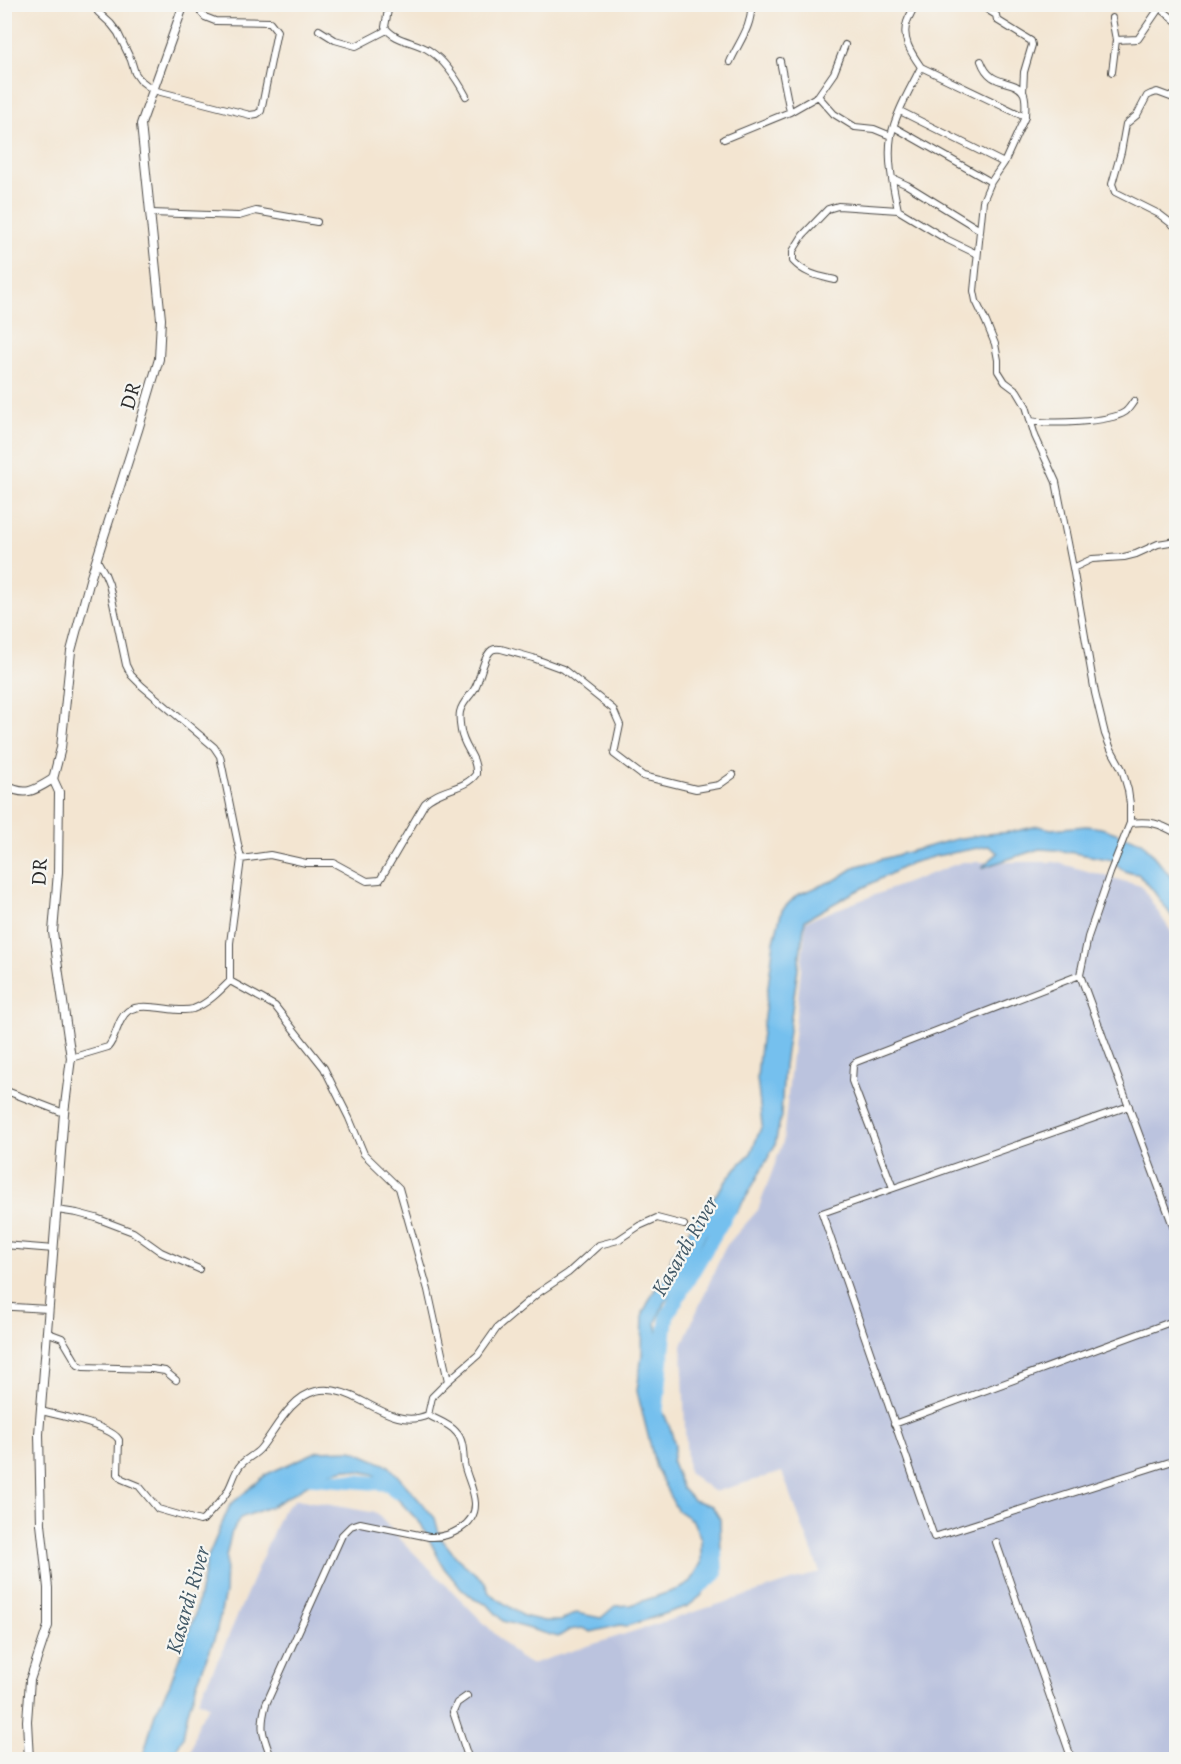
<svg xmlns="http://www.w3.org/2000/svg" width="1181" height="1764" font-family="Alegreya,serif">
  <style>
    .industrial { fill: #bbc3de }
    .water { fill: #75c0ee; stroke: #50768c; stroke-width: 1.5 }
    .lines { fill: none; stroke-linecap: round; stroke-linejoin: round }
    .river { stroke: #75c0ee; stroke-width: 14 }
    .minor-casing { stroke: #494744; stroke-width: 8 }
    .tertiary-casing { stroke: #494744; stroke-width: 10 }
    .secondary-casing { stroke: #494744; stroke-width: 10 }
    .minor { stroke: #fff; stroke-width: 6 }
    .tertiary { stroke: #fff; stroke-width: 8 }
    .secondary { stroke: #fff; stroke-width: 8 }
    .labels { text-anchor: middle; stroke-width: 4.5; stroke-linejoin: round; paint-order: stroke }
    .street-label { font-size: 21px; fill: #2b2b2b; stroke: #f6f6f2 }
    .water-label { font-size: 22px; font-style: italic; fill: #415866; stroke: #f6f6f2 }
  </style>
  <rect width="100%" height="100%" fill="#f6f6f2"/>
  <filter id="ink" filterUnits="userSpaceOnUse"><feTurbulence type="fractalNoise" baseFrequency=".0167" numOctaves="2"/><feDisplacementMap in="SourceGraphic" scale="12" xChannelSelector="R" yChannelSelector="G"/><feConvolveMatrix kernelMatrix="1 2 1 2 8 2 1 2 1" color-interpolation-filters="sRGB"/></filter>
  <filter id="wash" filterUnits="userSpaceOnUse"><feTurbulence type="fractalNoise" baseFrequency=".008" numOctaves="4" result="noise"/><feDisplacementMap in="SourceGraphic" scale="24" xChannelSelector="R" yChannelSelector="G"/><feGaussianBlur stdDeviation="1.35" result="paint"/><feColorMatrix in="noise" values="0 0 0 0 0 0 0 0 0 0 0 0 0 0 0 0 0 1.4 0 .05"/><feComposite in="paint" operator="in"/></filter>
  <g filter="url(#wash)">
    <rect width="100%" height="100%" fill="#f3e5d1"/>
    <path class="industrial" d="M962,862H1055L1141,886L1176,939V1759L189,1760L198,1723L209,1706L198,1700L220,1656L282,1511L296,1499L376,1513L401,1540L518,1657L531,1664L820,1572L782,1472L714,1492L688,1472L685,1429L682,1345L725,1247L758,1210L783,1142L806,921Z"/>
    <path class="water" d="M1038,826L1051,829L1086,826L1101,828L1142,842L1176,883V922L1152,889L1138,874C1126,873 1119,869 1113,860L1057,850L1039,849L981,868L998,853L988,846L936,856L911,863L849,895L805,920L784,1065L781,1116L775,1145L748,1194L736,1212L724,1216L705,1237L684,1282L664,1303L656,1323L663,1351L662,1375L657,1390L659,1410L665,1416L671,1431L675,1445L672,1462L682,1488L693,1500L712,1506L720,1519L721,1556L711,1581L701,1596L688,1606L627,1626L620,1625L591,1632L582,1628L569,1630L558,1637L503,1621L488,1605L474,1599L459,1586L444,1568L421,1524L374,1474L346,1469L320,1475L309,1484L272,1506L240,1518L231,1534L226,1557L225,1593L216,1634L196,1686L187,1715L183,1737L171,1759L142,1760L155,1713L170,1684L195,1614L207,1559L230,1505L267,1474L318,1451L352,1450L389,1466L435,1518L440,1537L457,1558L485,1582L489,1593L523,1616L544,1621H560L576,1613L601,1618L615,1606L631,1605L681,1588L690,1583L701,1563V1539L693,1521L677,1510L656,1468L637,1391L642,1354L643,1313L656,1287L666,1278L672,1255L685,1235L736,1168L751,1153L762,1125L757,1078L759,1055L774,941L782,910L797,895L837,879L857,866L956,839L987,834L1012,832Z"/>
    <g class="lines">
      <path class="river" d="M656,1414L667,1316L735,1200
        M300,1479L303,1477L389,1484L396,1492
        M698,1588L716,1574L715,1552"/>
    </g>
  </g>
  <g filter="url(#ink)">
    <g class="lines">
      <defs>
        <path id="minor" d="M389,4L385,27C395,42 416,41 430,51C445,61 458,81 466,96
          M987,4L988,10L996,15L997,20L1031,41L1032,45L1024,72L1023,92
          M1155,4L1176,21
          M98,12L111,24L118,33L131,60L135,73L140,80L153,90L250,115L257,114L261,111L277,31L270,22L215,21L205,17L194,4
          M1112,18L1116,40L1112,72
          M319,30L335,40L356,46L387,30
          M1116,40L1138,39L1162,4
          M780,61L790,112
          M981,61C991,89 1012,77 1023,92C1027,98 1025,110 1025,117
          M730,62C738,43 753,26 751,4
          M921,67L1025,117L1004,163L991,182L983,201L974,291L976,301L986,322L995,344L998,360V371L1005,382L1017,391L1026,406L1035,436L1056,482L1073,568L1095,693L1105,734L1111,749L1122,769L1128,790L1130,804V823L1110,873L1088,937L1080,975L1176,1234
          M818,96L834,114L855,127L874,129L891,136
          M1176,99L1157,92L1151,94L1147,96L1137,115L1126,124L1121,152L1112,184L1115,192L1159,214L1176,227
          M900,111L1004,163
          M894,127L991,182
          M724,139L790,112L818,96L834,73L845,45
          M892,178L907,185L980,230
          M898,210C893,186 887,160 891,136C896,112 911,88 921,67C912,54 901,39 907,22C909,16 913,11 915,4
          M151,213L239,216L256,211L317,222
          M835,280C818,276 805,274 793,261V251L803,235L828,209L838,206L898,210L946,239L977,254
          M1031,421C1051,424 1108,423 1125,412C1129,409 1131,405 1134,401
          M1073,568L1092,559L1124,557L1136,554L1158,544L1176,541
          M1130,823C1150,821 1159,823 1176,833
          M241,859L270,855L306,863H334L367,881L380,880L425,803C440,788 465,790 476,774C477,756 464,749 461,731C460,725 459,717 460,712C462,702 470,697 475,688C480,679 484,655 492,650C495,648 498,649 501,649L533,658L563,669L613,709L620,725L614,754L643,776L696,789L719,785L733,775
          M230,981L275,1006L324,1068L349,1118L364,1154L399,1188L428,1290L448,1381
          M71,1058L108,1047C117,1037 117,1019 128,1011C144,1000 175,1014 193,1009C207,1004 219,992 230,981V943L241,859L220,756L214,747L142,686L131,675L126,665L109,584L105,574L97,560
          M4,1090L64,1113
          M1129,1106L822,1213L934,1537L1176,1460
          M893,1188L852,1081L853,1065L856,1062L1080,975
          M57,1210L77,1213L96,1218L133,1232L161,1252L199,1269
          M4,1245L54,1249
          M4,1303L8,1306L13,1307L48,1309
          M46,1332L62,1338L78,1365L83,1367L152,1369L165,1371L176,1380
          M41,1411C58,1415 112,1426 119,1440L118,1474L122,1479L139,1486L158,1509L200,1521L203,1520C211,1511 221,1502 227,1492C232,1484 234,1474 239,1467C244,1459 254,1456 260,1449C275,1431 290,1397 316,1391C331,1387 351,1395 364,1402C385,1413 405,1425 428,1415L432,1397L448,1381L478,1355L497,1328L538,1293L568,1273L599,1245L618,1240L639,1226L657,1218L684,1225
          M894,1424L1176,1320
          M996,1542L1072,1760
          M467,1696L457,1703L453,1712L469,1760
          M272,1760C263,1735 259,1730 266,1704L342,1535L351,1526L360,1523L429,1537C449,1538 476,1526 475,1503C474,1488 466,1476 464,1463C463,1453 464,1440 456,1432C450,1424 437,1420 428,1415"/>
        <path id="tertiary" d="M29,1760L27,1721L30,1680L48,1626V1588L41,1524L39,1434L64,1113L71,1058L53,932L58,872L59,792L53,779"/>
        <path id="secondary" d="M4,785C26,797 34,791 53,779L61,748L71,651L90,580L138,430L159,359L161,319L141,124L184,4"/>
      </defs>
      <use href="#minor" class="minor-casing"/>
      <use href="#tertiary" class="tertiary-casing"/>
      <use href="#secondary" class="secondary-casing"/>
      <use href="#minor" class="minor"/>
      <use href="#tertiary" class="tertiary"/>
      <use href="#secondary" class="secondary"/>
    </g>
  </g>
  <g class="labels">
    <g class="street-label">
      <text transform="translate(130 396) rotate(-74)" y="7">DR</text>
      <text transform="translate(39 872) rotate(-87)" y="7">DR</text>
    </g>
    <g class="water-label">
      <text transform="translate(684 1246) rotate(-60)" y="8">Kasardi River</text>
      <text transform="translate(187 1600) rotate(-74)" y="8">Kasardi River</text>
    </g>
  </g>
  <rect width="1181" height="1764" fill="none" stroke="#f6f6f2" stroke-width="24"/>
</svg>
